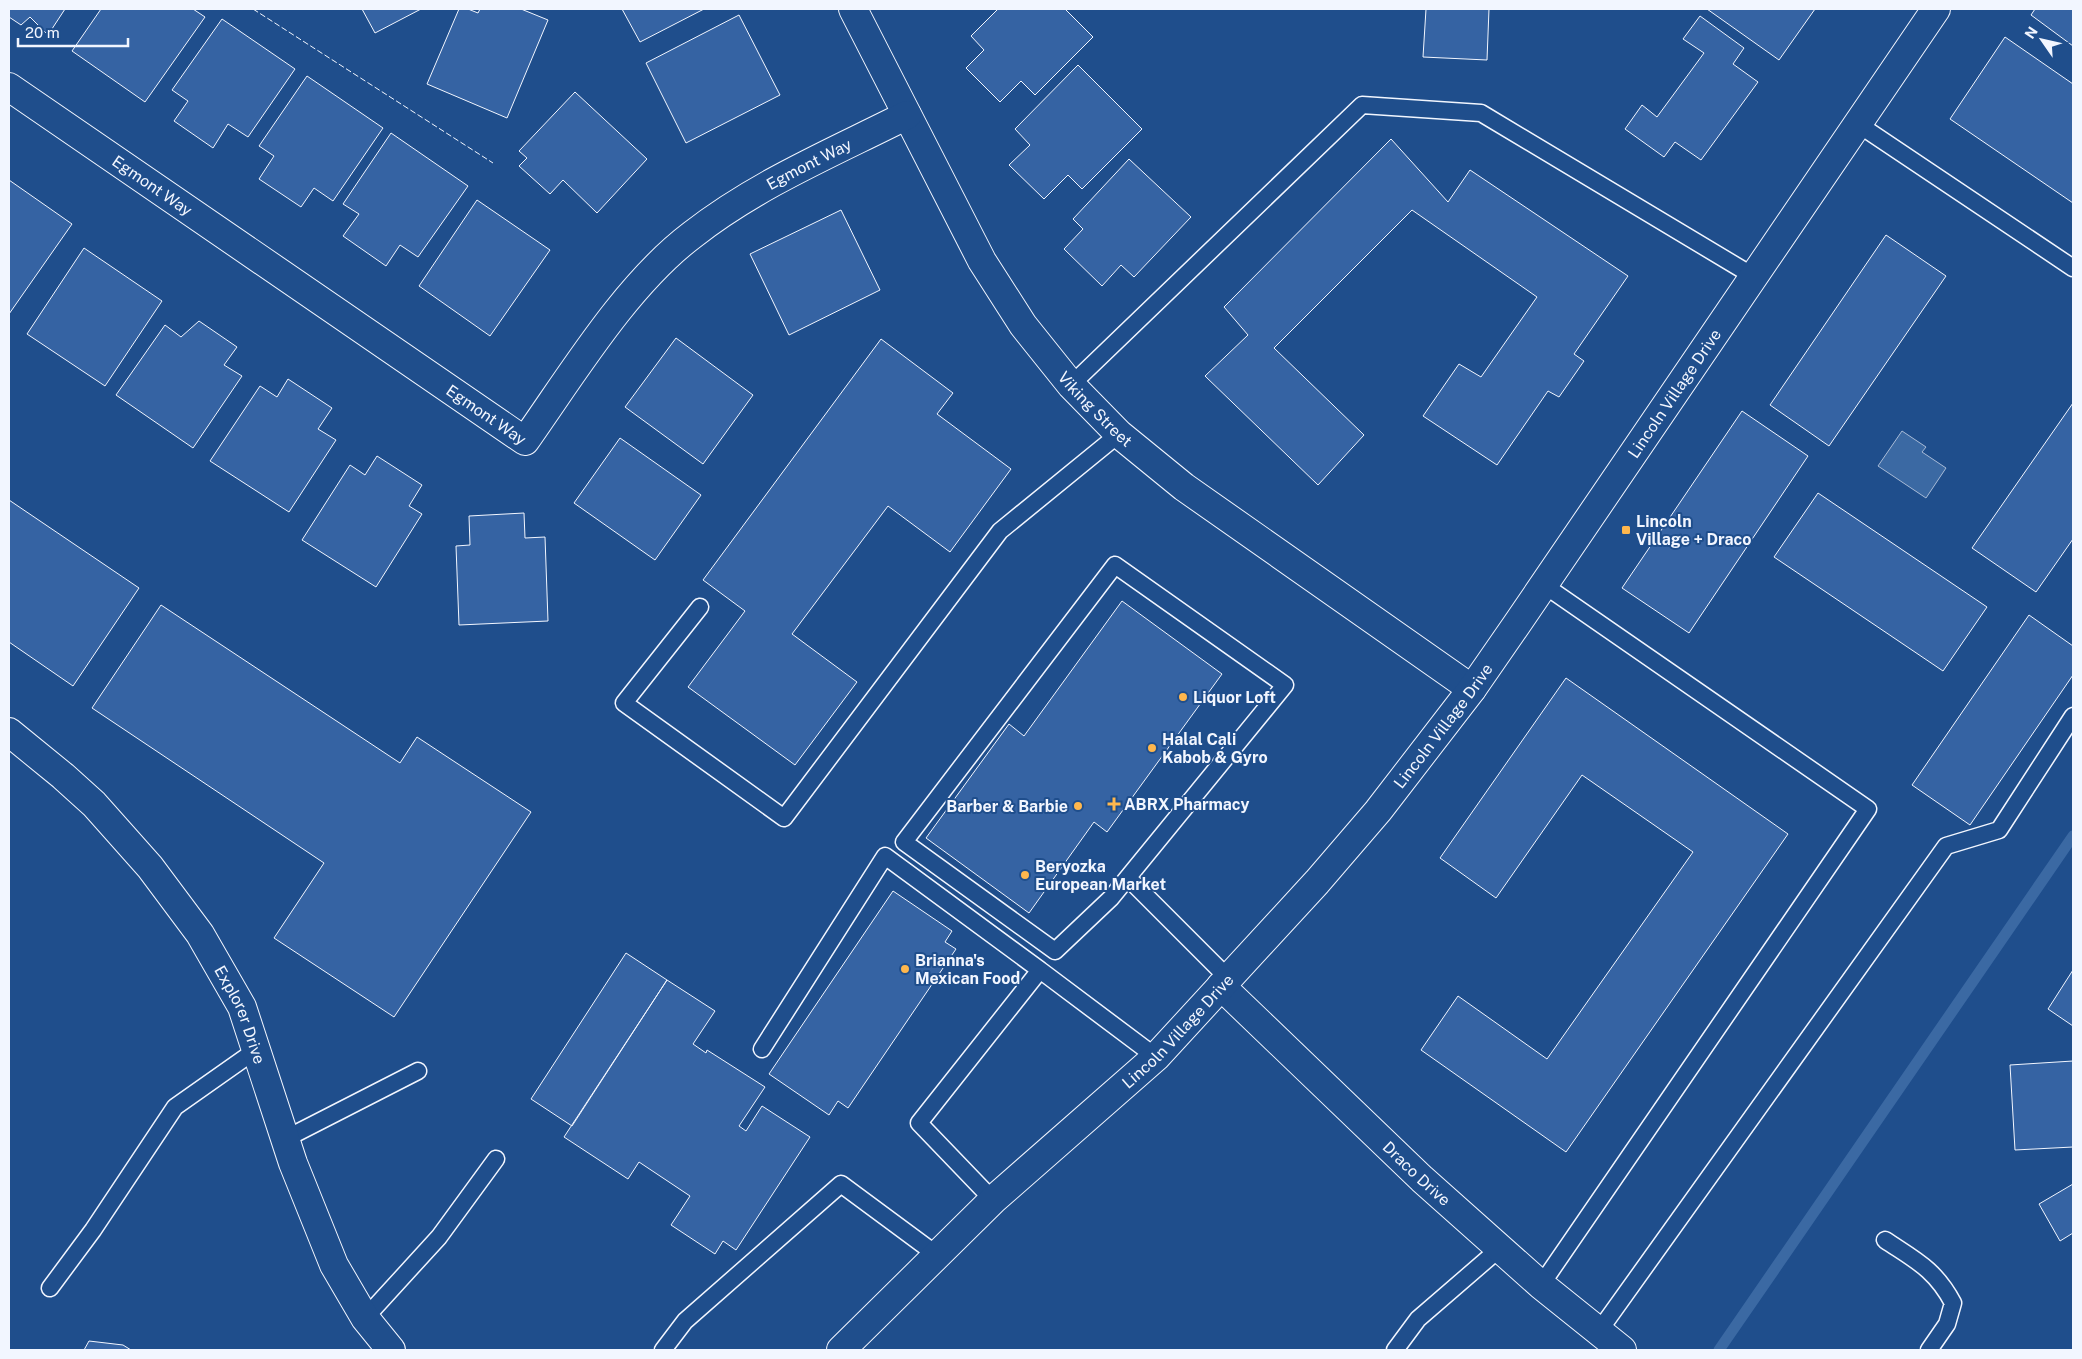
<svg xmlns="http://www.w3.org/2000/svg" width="2082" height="1359" font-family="'Public Sans',sans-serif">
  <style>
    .water { fill: #3b69a3; stroke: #a8bbd7 }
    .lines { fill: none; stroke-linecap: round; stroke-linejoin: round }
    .stream { stroke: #3b69a3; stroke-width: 11 }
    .building { fill: #3563a3; stroke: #f2f6ff }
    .lane-casing { stroke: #f2f6ff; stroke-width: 19 }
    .street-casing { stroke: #f2f6ff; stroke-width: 30 }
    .secondary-casing { stroke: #f2f6ff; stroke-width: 30 }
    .lane { stroke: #1f4e8c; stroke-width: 16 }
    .street { stroke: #1f4e8c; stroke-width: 28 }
    .secondary { stroke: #1f4e8c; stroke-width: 28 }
    .fence { stroke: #f2f6ff; stroke-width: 1; stroke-dasharray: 6 2.5; stroke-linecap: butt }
    .poi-dot { fill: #ffb74d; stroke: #1f4e8c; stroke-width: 2 }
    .labels { text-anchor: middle; stroke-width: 4; stroke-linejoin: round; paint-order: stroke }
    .street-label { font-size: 16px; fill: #f2f6ff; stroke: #1f4e8c }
    .poi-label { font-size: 16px; font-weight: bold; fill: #f2f6ff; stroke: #1f4e8c; text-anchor: start }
  </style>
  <rect width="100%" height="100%" fill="#1f4e8c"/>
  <path class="water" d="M1902,431L1926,447L1922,452L1946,468L1926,498L1878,466Z"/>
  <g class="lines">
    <path class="stream" d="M1719,1350L2073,836"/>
  </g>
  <path class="building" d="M9,9H65L48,35L30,17L21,25L9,17Z
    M101,9H193L205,17L145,102L72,51Z
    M362,9H421L375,33Z
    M459,9H468L478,13L480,9H521L548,20L507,118L427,84Z
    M622,9H704L640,42Z
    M998,9H1065L1093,37L1035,95L1021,81L1000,102L966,68L984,50L971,36Z
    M1426,9H1489L1487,60L1423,57Z
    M1707,9H1815L1779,60Z
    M2035,9H2073V46L2031,15Z
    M739,15L780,95L686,143L646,63Z
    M1700,16L1744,48L1733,64L1758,82L1701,160L1675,142L1664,157L1625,129L1642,105L1657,117L1704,53L1683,39Z
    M222,19L295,69L248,137L228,124L213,148L174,121L188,101L172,90Z
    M2005,37L2073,84V203L1950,119Z
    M1078,65L1142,129L1082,189L1068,175L1044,199L1009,165L1030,145L1015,129Z
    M307,76L383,128L333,201L314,188L301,207L259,179L274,156L259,146Z
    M575,92L647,159L597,213L563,180L550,194L519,166L527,158L519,151Z
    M391,133L468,186L418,257L400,245L386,266L343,236L359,214L343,204Z
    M1391,139L1448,202L1470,170L1628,276L1574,354L1584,361L1559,397L1548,391L1497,465L1423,416L1459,364L1481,377L1537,297L1412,210L1274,348L1364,435L1318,485L1205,376L1248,335L1224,307Z
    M1129,159L1191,217L1134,277L1121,265L1102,286L1064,249L1083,229L1073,219Z
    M9,180L72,224L9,314Z
    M477,200L550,250L490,336L419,286Z
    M841,210L880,290L789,335L750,254Z
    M1886,235L1946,276L1829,446L1770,405Z
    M84,248L162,301L105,386L27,334Z
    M199,321L237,347L224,365L242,376L193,448L116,395L165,325L181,337Z
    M676,338L753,395L703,464L625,407Z
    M881,339L953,393L937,414L1011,469L950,552L888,506L792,634L857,682L795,765L688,687L745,611L703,580Z
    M288,379L332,408L318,429L336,440L289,512L210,461L260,386L277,397Z
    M2073,403V539L2036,592L1972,548Z
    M1742,411L1808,456L1689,633L1622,588Z
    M620,438L701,495L655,560L574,503Z
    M377,456L422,485L409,506L422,514L376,587L302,540L350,465L365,475Z
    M1818,493L1987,607L1943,671L1774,557Z
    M9,500L139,588L73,686L9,642Z
    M524,513L525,538L545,537L548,621L459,625L456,546L470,545L469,516Z
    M1122,601L1222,674L1107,832L1094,822L1029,913L926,838L1009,724L1024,736Z
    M161,605L400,763L417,737L531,812L394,1017L274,938L324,863L92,708Z
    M2029,615L2073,646V675L1970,825L1912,785Z
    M1566,678L1788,834L1566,1152L1421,1050L1458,996L1547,1059L1693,852L1582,775L1496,898L1440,858Z
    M893,891L952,931L945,942L956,949L848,1108L838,1101L829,1115L769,1074Z
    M626,953L667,980L572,1126L531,1099Z
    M2073,970V1026L2048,1009Z
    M667,980L715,1011L693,1044L706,1053L707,1050L765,1087L739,1126L746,1131L762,1106L810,1137L736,1250L723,1241L715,1254L671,1225L690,1196L639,1162L628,1179L564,1137Z
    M2073,1061V1147L2015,1150L2010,1065Z
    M2073,1184V1233L2060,1241L2039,1204Z
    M89,1341L123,1345L131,1350H84Z"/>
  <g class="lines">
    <defs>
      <path id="lane" d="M1858,124L2073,268
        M1071,385L1362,105L1481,113L1753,276
        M1115,565L1285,685L1111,898L1055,951L904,842Z
        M700,607L624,703L784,818L1000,531L1119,434
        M1128,878L1229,979
        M1040,970L1156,1057
        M762,1049L885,856L1040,970L919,1123L993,1200
        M285,1139L418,1071
        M1885,1240C1915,1260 1935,1269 1953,1303L1947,1324L1929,1350
        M1541,1285L1868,809L1544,585
        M50,1288L93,1230L175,1107L256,1050
        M365,1318L439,1237L496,1159
        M1599,1331L1946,846L1999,830L2073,716
        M663,1350L685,1321L841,1184L937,1255
        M1395,1350L1418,1319L1499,1249"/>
      <g id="street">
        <path id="s1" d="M853,9L982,261L1023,325L1071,385L1119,434L1184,487L1472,689"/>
        <path id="s2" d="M9,87L525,441C573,373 626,285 692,235C757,184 834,152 907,115"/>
        <path id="s3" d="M1221,986L1422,1179L1541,1285L1622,1350"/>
      </g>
      <g id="secondary">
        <path id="s4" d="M9,732L63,776L94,804L150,867L200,934L242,1007L293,1163L334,1265L365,1318L391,1350"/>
        <path id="s5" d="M841,1350L993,1200L1156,1057L1317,882L1378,811L1472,689L1517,624L1936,9"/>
      </g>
    </defs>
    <use href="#lane" class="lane-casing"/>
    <use href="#street" class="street-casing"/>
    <use href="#secondary" class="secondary-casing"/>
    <use href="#lane" class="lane"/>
    <use href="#street" class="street"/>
    <use href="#secondary" class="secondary"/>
    <path class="fence" d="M253,9L493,163"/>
  </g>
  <g class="poi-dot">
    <rect x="1621" y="525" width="10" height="10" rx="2.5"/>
    <circle cx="1183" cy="697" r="5"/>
    <circle cx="1152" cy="748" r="5"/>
    <path d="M1111.5 796.5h5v5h5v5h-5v5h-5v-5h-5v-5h5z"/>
    <circle cx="1078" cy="806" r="5"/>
    <circle cx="1025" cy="875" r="5"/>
    <circle cx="905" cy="969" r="5"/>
  </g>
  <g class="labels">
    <g class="street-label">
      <text dy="6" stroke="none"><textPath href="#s2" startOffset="1029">Egmont Way</textPath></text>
      <text dy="6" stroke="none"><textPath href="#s2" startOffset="174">Egmont Way</textPath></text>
      <text dy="6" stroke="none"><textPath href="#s5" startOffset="1274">Lincoln Village Drive</textPath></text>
      <text dy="6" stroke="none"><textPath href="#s1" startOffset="470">Viking Street</textPath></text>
      <text dy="6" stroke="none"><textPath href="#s2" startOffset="579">Egmont Way</textPath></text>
      <text dy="6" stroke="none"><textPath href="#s5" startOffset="869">Lincoln Village Drive</textPath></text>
      <text dy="6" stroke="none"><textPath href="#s4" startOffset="370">Explorer Drive</textPath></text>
      <text dy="6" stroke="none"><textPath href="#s5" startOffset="464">Lincoln Village Drive</textPath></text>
      <text dy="6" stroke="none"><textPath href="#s3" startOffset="271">Draco Drive</textPath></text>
    </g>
    <g class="poi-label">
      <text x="1636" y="527">Lincoln<tspan x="1636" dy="18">Village + Draco</tspan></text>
      <text x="1193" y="703">Liquor Loft</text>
      <text x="1162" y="745">Halal Cali<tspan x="1162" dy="18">Kabob &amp; Gyro</tspan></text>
      <text x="1124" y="810">ABRX Pharmacy</text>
      <text x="1068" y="812" text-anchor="end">Barber &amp; Barbie</text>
      <text x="1035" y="872">Beryozka<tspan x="1035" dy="18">European Market</tspan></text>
      <text x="915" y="966">Brianna's<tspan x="915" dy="18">Mexican Food</tspan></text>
    </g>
  </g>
  <rect width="2082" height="1359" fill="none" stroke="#f2f6ff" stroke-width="20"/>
  <g transform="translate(2042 40) rotate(304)" stroke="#1f4e8c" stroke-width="4" paint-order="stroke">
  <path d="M0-4L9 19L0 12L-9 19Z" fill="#f2f6ff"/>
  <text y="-8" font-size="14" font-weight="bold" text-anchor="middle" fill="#f2f6ff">N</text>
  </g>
  <path d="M18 38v8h110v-8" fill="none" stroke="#f2f6ff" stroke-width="2.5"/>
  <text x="25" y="38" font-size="15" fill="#f2f6ff" stroke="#1f4e8c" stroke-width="4" paint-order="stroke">20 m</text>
</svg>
